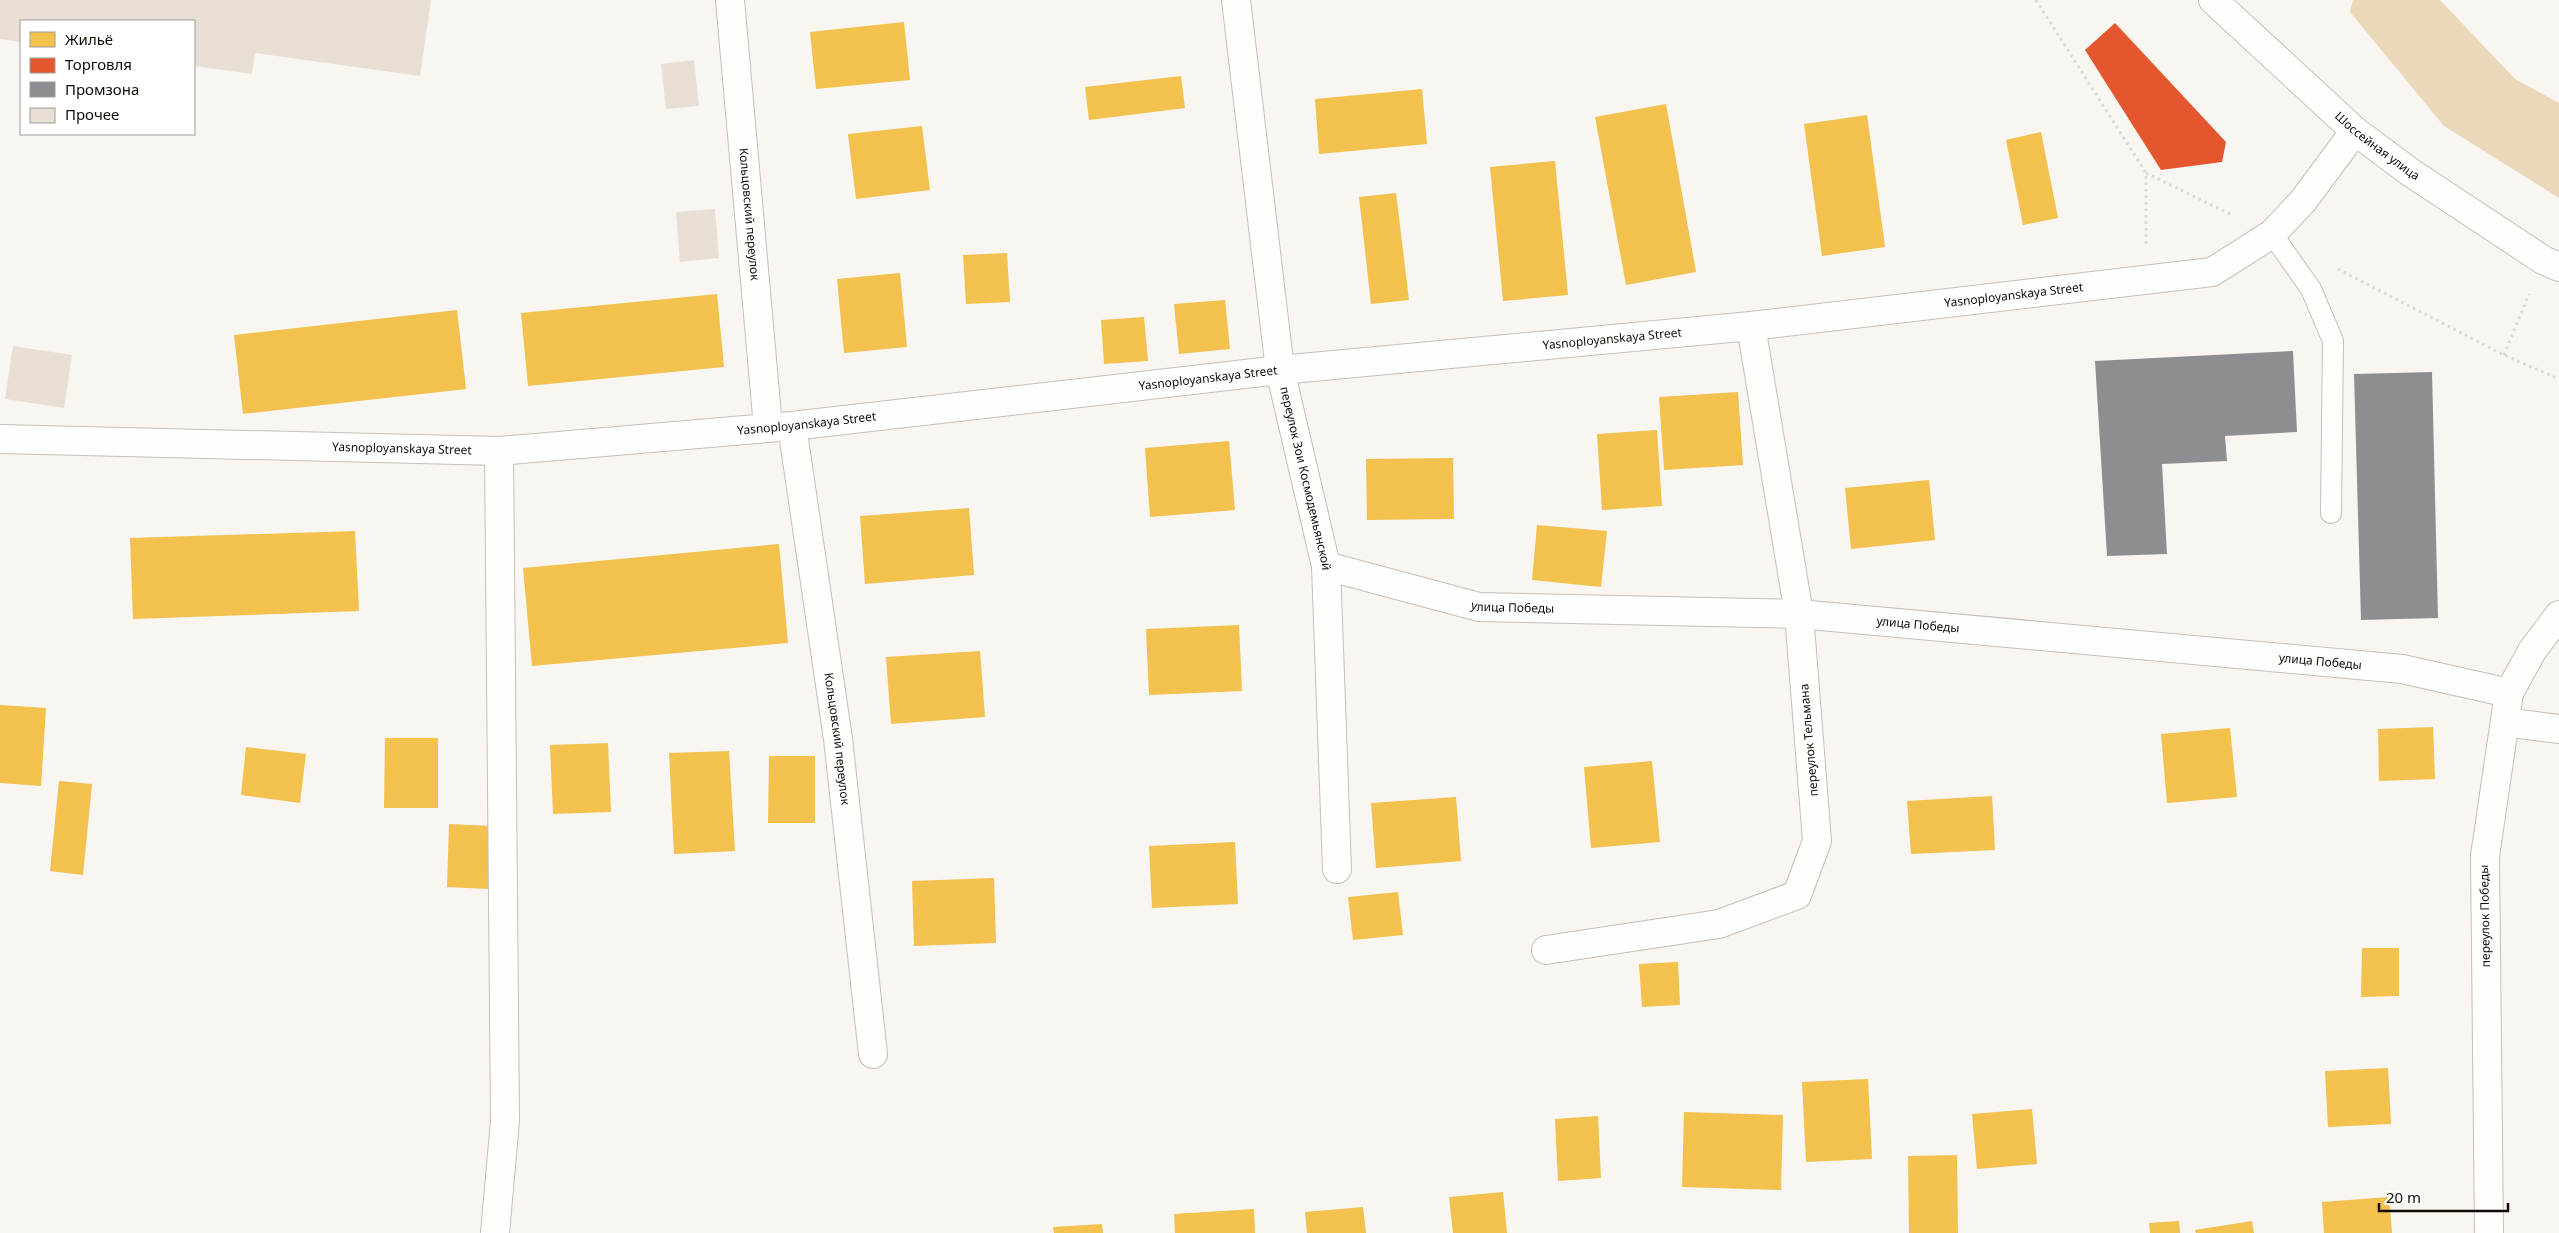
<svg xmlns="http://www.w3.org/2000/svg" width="2559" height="1233" font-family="'Noto Sans',sans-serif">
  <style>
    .forest { fill: #ebd7ba }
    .homes { fill: #f2c14e }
    .shops { fill: #e4572e }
    .industry { fill: #8d8d92 }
    .building { fill: #e7dfd3 }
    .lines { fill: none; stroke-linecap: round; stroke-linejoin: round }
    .service-casing { stroke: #c4bfb8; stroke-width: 22 }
    .minor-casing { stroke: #c4bfb8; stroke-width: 30 }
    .secondary-casing { stroke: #c4bfb8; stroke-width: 30 }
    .path { stroke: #dad8d6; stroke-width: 3; stroke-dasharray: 2.5 4; stroke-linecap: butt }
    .service { stroke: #fefefd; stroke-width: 20 }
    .minor { stroke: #fefefd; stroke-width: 28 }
    .secondary { stroke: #fefefd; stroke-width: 28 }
    .labels { text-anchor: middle; stroke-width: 5; stroke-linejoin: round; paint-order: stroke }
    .street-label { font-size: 12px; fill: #110b04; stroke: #fff }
  </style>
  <rect width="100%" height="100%" fill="#f9f5f0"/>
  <path class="forest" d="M2353,0H2440L2515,79L2559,103V198L2444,126L2350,12Z"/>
  <path class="homes" d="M904,22L910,80L816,89L810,32Z
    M1181,76L1185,108L1089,120L1085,87Z
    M1422,89L1427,144L1319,154L1315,99Z
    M1666,104L1696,272L1626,285L1595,117Z
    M1867,115L1885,247L1822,256L1804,124Z
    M922,126L930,190L856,199L848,134Z
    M2041,132L2058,218L2023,225L2006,140Z
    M1555,161L1568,295L1503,301L1490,167Z
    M1396,193L1409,300L1371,304L1359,197Z
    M1007,253L1010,302L966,304L963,255Z
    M900,273L907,347L844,353L837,279Z
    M717,294L724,367L528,386L521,313Z
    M1225,300L1230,349L1179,354L1174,304Z
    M457,310L466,389L243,414L234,335Z
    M1144,317L1148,361L1104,364L1101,320Z
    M1738,392L1743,465L1664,470L1659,397Z
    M1657,430L1662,506L1602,510L1597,434Z
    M1229,441L1235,510L1150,517L1145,448Z
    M1453,458L1454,519L1367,520L1366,459Z
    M1929,480L1935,540L1851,549L1845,488Z
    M969,508L974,575L865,584L860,516Z
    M1537,525L1607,531L1601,587L1532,580Z
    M355,531L359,611L133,619L130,538Z
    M779,544L788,643L532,666L523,568Z
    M1239,625L1242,691L1149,695L1146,629Z
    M980,651L985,717L891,724L886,657Z
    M0,705L46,708L41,786L0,783Z
    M2433,727L2435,779L2379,781L2378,729Z
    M2230,728L2237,797L2167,803L2161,734Z
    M385,738H438V808H384Z
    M608,743L611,812L553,814L550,745Z
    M246,747L306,754L300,803L241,795Z
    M729,751L735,851L674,854L669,753Z
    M769,756H815V823H768Z
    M1652,761L1660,842L1591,848L1584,767Z
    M59,781L92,784L83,875L50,871Z
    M1992,796L1995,850L1911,854L1907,801Z
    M1456,797L1461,861L1376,868L1371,803Z
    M449,824L491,826L488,889L447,887Z
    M1235,842L1238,904L1152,908L1149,846Z
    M994,878L996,943L914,946L912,881Z
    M1398,892L1403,935L1353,940L1348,897Z
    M2362,948H2399V996L2361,997Z
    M1678,962L1680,1005L1642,1007L1639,964Z
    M2388,1068L2391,1124L2328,1127L2325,1071Z
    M1868,1079L1872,1159L1806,1162L1802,1082Z
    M2032,1109L2037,1164L1977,1169L1972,1114Z
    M1684,1112L1783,1115L1781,1190L1682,1187Z
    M1598,1116L1601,1178L1558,1181L1555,1119Z
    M1957,1155L1958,1233H1909L1908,1156Z
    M1503,1192L1507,1233H1453L1449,1197Z
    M2389,1197L2392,1233H2324L2322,1202Z
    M1363,1207L1366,1233H1307L1305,1212Z
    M1254,1209L1255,1233H1175L1174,1214Z
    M2179,1221L2180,1233H2150L2149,1223Z
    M2252,1221L2254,1233H2196L2195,1230Z
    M1102,1224L1103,1233H1054L1053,1227Z"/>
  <path class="shops" d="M2115,23L2226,142L2222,162L2161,170L2085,50Z"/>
  <path class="industry" d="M2293,351L2297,432L2225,436L2227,461L2162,464L2167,554L2107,556L2095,361Z
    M2432,372L2438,618L2361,620L2354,374Z"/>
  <path class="building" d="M0,0H431L420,76L255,53L252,74L194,66V21H21V42L0,39Z
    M694,60L699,106L666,109L661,64Z
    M715,209L719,258L680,262L676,212Z
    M13,346L72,355L64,408L5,399Z"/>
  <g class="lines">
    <defs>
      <path id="service" d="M2272,234L2311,289L2333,341L2331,513"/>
      <g id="minor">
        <path id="s1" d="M730,0L768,427"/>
        <path id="s2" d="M1236,0L1280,370L1326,566L1337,869"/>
        <path id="s3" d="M792,426L838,739L873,1054"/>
        <path id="s4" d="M0,439L499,451L792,426L1280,370L1751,326L2212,272L2272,234L2303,201L2355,131"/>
        <path id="s5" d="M1326,566L1479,607L1799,614L2402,669L2509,693"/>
        <path d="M2505,722L2559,729"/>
        <path d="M1546,950L1719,924L1797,895L1817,841L1799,614L1751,326"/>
        <path d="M495,1233L505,1121L499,451"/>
        <path d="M2489,1233L2485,856L2509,693L2532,651L2559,615"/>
      </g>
      <g id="secondary">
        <path id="s6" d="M2213,0L2355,131L2410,172L2543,260L2559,267"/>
      </g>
    </defs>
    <use href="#service" class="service-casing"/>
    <use href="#minor" class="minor-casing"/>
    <use href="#secondary" class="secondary-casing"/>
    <path class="path" d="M2036,0L2146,173V244
      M2146,173L2232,215
      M2338,269L2504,355L2559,379
      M2504,355L2529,294"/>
    <use href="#service" class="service"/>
    <use href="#minor" class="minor"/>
    <use href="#secondary" class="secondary"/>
  </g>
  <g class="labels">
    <g class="street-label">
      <text dy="4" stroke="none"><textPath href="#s6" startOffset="220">Шоссейная улица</textPath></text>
      <text dy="4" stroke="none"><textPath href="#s1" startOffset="215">Кольцовский переулок</textPath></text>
      <text dy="4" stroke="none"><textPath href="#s4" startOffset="2022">Yasnoployanskaya Street</textPath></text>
      <text dy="4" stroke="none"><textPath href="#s4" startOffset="1618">Yasnoployanskaya Street</textPath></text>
      <text dy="4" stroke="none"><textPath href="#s4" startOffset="1212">Yasnoployanskaya Street</textPath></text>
      <text dy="4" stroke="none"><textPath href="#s4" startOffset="808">Yasnoployanskaya Street</textPath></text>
      <text dy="4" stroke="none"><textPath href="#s4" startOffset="402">Yasnoployanskaya Street</textPath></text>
      <text dy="4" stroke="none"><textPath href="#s2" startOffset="484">переулок Зои Космодемьянской</textPath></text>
      <text dy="4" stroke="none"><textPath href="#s5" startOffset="192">улица Победы</textPath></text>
      <text dy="4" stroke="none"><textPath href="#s5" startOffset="598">улица Победы</textPath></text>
      <text dy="4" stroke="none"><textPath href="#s5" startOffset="1002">улица Победы</textPath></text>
      <text dy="4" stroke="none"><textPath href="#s3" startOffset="316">Кольцовский переулок</textPath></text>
      <text transform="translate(1809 740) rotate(-95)" y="4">переулок Тельмана</text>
      <text transform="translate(2485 916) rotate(-91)" y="4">переулок Победы</text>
    </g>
  </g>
  <rect x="20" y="20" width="175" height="115" fill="#ffffff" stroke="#a09d9b"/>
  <rect x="30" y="32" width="25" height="15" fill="#f2c14e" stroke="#a09d9b"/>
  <text x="65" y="45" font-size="15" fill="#110b04">Жильё</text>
  <rect x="30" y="58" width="25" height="15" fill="#e4572e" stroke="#a09d9b"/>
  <text x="65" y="70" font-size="15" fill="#110b04">Торговля</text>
  <rect x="30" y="82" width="25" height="15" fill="#8d8d92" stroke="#a09d9b"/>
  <text x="65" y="95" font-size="15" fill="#110b04">Промзона</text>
  <rect x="30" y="108" width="25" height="15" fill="#e7dfd3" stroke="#a09d9b"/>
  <text x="65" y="120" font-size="15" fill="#110b04">Прочее</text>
  <path d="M2379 1203v8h129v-8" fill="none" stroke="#110b04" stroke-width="2.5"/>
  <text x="2386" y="1203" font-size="15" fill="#110b04" stroke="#ffffff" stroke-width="4" paint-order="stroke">20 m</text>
</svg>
